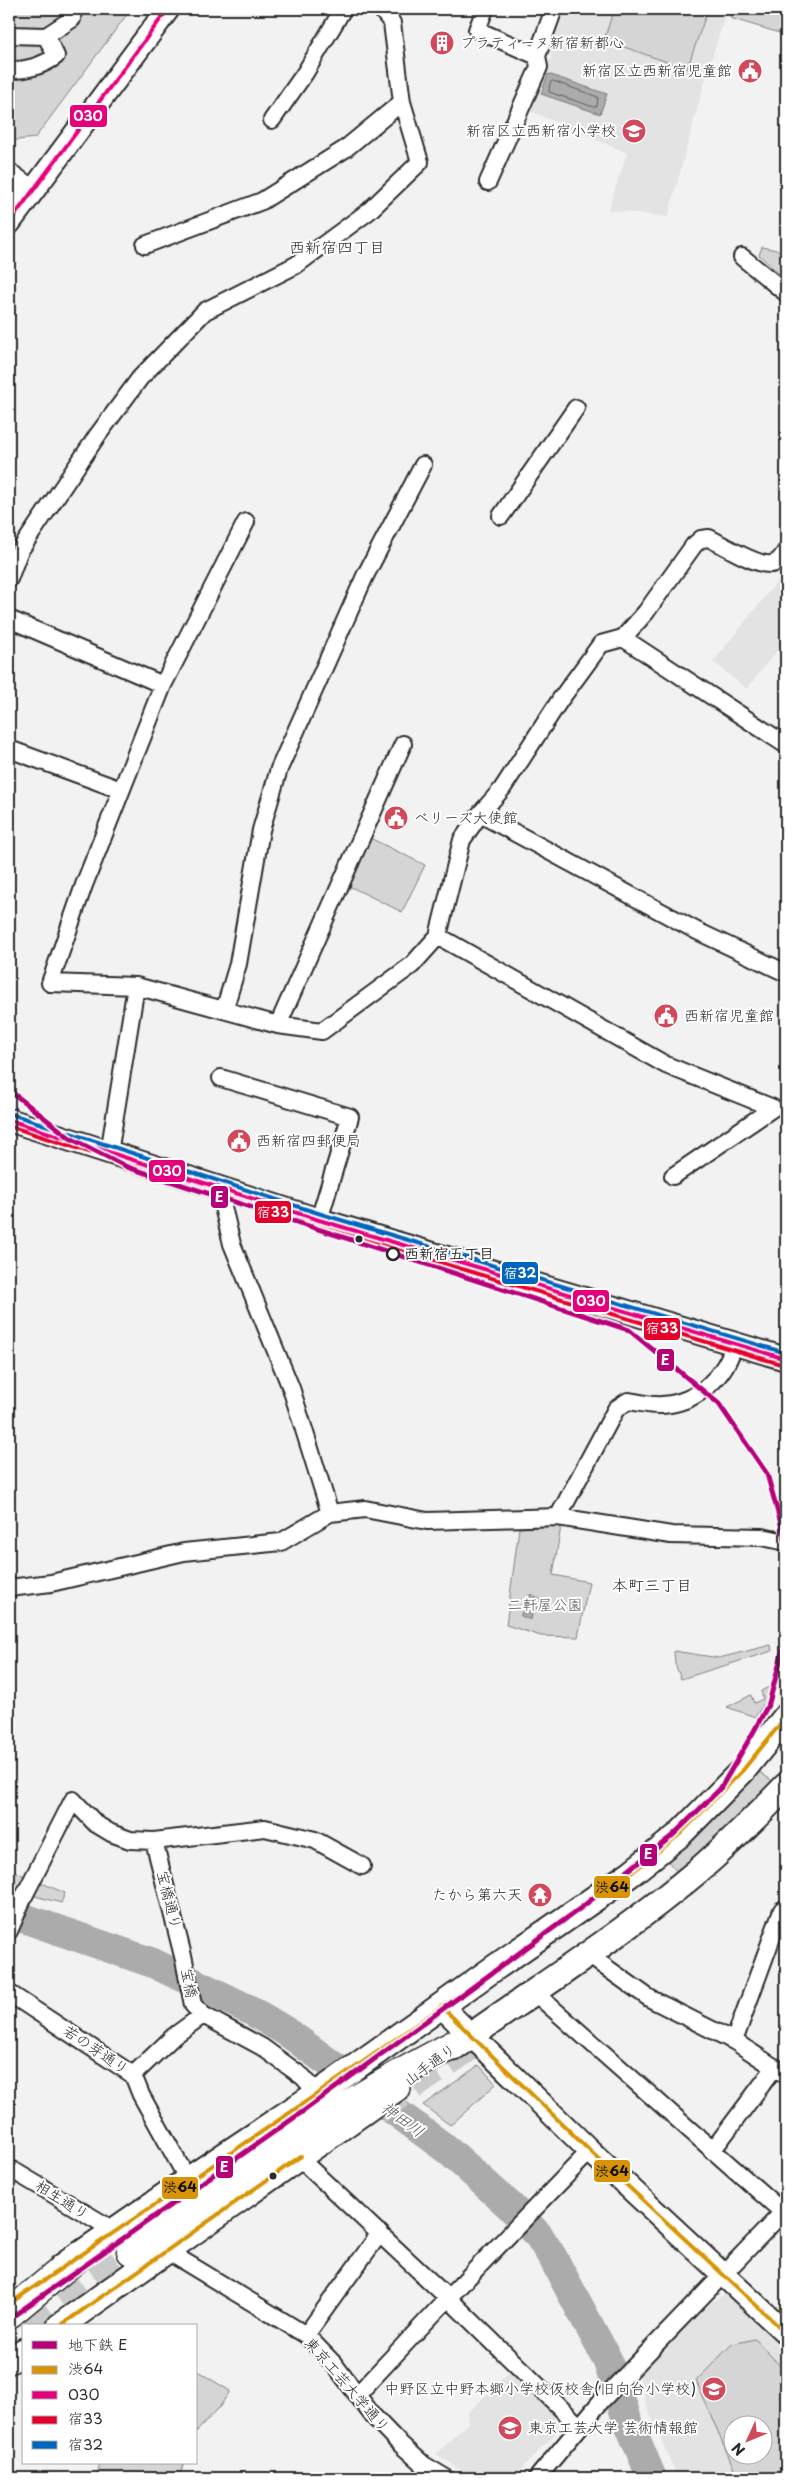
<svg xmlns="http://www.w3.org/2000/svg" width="795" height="2487" font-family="'Playpen Sans','Klee One',sans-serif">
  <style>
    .built { fill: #e3e3e3; fill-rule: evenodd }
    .green { fill: #d5d5d5; stroke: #808080; fill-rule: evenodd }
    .water { fill: #ababab; stroke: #787878 }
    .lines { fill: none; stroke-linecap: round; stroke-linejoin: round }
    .shore { stroke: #5e5e5e; stroke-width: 1 }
    .river { stroke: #ababab; stroke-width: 30 }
    .highway-tunnel { stroke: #cacaca; stroke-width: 28; stroke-dasharray: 28 14; stroke-linecap: butt }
    .street-casing { stroke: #2b2b2b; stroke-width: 20 }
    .secondary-casing { stroke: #2b2b2b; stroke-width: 26 }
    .primary-casing { stroke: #2b2b2b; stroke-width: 29 }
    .highway-casing { stroke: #2b2b2b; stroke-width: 31 }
    .street { stroke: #fff; stroke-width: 16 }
    .secondary { stroke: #fff; stroke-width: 22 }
    .primary { stroke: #fff; stroke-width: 25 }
    .highway { stroke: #fff; stroke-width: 28 }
    .bus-1-casing { stroke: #fff; stroke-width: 8 }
    .bus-2-casing { stroke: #fff; stroke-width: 8 }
    .bus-3-casing { stroke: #fff; stroke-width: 8 }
    .bus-4-casing { stroke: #fff; stroke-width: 8 }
    .bus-1 { stroke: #d89406; stroke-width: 4 }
    .bus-2 { stroke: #e5007d; stroke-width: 4 }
    .bus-3 { stroke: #e4002b; stroke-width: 4 }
    .bus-4 { stroke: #0065bd; stroke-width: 4 }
    .metro-1-casing { stroke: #fff; stroke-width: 9 }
    .metro-1 { stroke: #b6007a; stroke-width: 5 }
    .bus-dot { fill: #2b2b2b; stroke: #fff; stroke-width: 2 }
    .stop-dot { fill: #fff; stroke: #2b2b2b; stroke-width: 2.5 }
    .labels { text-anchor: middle; stroke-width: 4; stroke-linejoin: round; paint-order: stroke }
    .poi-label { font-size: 15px; fill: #2b2b2b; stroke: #fff; text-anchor: start }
    .stop-label { font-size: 15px; font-weight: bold; fill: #2b2b2b; stroke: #fff; text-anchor: start }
    .park-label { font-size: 15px; fill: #565656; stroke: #fff }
    .street-label { font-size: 15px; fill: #2b2b2b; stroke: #fff }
    .neighbourhood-label { font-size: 16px; fill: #2b2b2b; stroke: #fff }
    .water-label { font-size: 16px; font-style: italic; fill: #585858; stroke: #fff }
    .line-badge { stroke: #fff; stroke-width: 2 }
    .badge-label { font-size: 14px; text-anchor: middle; font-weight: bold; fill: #fff }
    .pale-badge-label { font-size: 14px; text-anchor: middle; font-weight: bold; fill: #111 }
  </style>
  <rect width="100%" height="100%" fill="#f2f2f2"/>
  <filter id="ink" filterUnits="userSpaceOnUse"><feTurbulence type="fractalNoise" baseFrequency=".02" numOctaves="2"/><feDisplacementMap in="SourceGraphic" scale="10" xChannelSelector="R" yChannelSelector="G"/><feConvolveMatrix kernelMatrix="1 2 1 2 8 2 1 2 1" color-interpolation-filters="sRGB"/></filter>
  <g filter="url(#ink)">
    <path class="built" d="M566,9H727L702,91L668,217L608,210L627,153L528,110L551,58V50Z
      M786,570V639L747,689L713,662Z
      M727,2293L786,2351V2478H678L646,2405L639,2372L712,2302ZM732,2424H762V2454H732Z
      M510,2371L559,2419L556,2433L513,2478H473L436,2454L468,2423L467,2414Z"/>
    <path class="green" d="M9,9H131L35,138L9,141Z
      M614,9H708L687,69L604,40Z
      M733,9H786V35L730,18Z
      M762,247L786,252V280L759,255Z
      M370,838L425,865L402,912L347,885Z
      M561,1526L553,1575L589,1582L578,1637L541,1636L506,1625L519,1528Z
      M771,1645L772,1651L681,1679L675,1664L674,1651L719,1658Z
      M769,1687L772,1691L755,1717L727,1707L751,1695L754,1703L763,1699L761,1691Z
      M760,1772L775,1783L678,1873L667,1860Z
      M9,1869L65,1893L61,1903L9,1889Z
      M479,2065L496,2084L453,2123L450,2125L423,2105Z
      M755,2339L786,2372V2478H738L696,2381L732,2344ZM732,2424H762V2454H732Z
      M196,2370L230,2391L219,2408L196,2432Z
      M100,2463H184L179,2478H96Z"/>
    <path class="water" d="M548,74L607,94L600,114L541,94Z
      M531,1594L542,1600V1607L539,1610L533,1608L531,1620L521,1616V1613L526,1610L521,1608L529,1607L528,1599Z"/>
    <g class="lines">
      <path class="shore" d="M553,81L598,97L597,106L594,107L549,92L550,83Z"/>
      <path class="river" d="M9,1913L153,1963L252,2011L287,2032L449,2151L510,2206L539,2236L553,2258L607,2359L627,2419L652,2478"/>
      <path class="highway-tunnel" d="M378,2110L470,2047
        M26,2326L131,2251"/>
      <defs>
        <path id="street" d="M485,9L477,30L537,56
          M9,35L46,36L72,19L73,9
          M9,70C24,71 43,66 56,56L46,36
          M272,120L305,73L343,9
          M488,182L539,67L537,56L554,9
          M145,245L262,201L345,149L402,102
          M742,257L786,293
          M501,516L576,408
          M246,522L163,685L84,885L50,983L136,986L278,1025L322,1031L412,965L438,936L462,840L480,814L502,789L560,700L601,644L623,638L646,612L694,545L701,539L709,538C723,545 757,566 771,564C779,563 782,557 786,551
          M9,579L19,552L97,436L140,378L205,311L296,265L369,211L420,162L402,102L392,23L381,9
          M9,619L163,685
          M623,638L786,745
          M9,749L121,790
          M480,814L697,931L786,973
          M438,936L666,1065L773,1108L673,1176
          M221,1009L226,1004L238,964L261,830L279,769L365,576L423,465
          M278,1025L403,744
          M221,1078L350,1117L319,1220
          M109,1153L136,986
          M223,1189V1207L232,1244L291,1388L330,1513
          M558,1517L616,1409L628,1401C638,1402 651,1406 662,1405C697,1403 726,1376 734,1344
          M9,1588L51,1583L184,1552L281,1542L330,1513L365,1509L427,1521L558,1517L671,1535L762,1537L786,1542
          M154,1841L184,1960L193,2005L203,2015L262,2047L303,2077L318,2094
          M9,1931L24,1896L73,1800L96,1824L111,1833L130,1840L154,1841L265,1828L315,1840L362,1866
          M587,1954L649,1998L734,2041L786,2075
          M534,1992L786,2215
          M9,1993L133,2075L141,2095L188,2180
          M734,2041L782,1910L786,1912
          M133,2075L174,2036L203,2015
          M712,2151L775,2067
          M299,2158L448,2298L358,2394
          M9,2168L115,2231
          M167,2251L306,2335L334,2364L373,2416L397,2441L424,2465L446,2478
          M306,2335L380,2233
          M579,2426L448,2298L590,2151
          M537,2478L602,2400L786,2209"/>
        <path id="secondary" d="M9,175L31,191
          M9,223L168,9
          M9,1120L319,1220L786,1359
          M441,2006L590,2151L786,2333"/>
        <path id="primary" d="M454,2048C536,1989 622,1935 699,1870C730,1843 758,1815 786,1786
          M62,2267L188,2180L326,2088L493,1969L630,1874L679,1835L743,1770L786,1717
          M60,2326L397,2088
          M9,2361L24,2351"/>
        <path id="highway" d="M131,2251C241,2173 350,2096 471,2036
          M9,2314L79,2256"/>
      </defs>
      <use href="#street" class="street-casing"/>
      <use href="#secondary" class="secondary-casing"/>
      <use href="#primary" class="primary-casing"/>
      <use href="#highway" class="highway-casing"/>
      <use href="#street" class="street"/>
      <use href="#secondary" class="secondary"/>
      <use href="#primary" class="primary"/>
      <use href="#highway" class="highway"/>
      <defs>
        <path id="bus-1" d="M441,2006L590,2151L786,2333
          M9,2304L326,2088L630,1874L679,1835L743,1770L786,1717
          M60,2326L301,2156"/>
        <path id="bus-2" d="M9,223L168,9
          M9,1120L319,1220L786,1359"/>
        <path id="bus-3" d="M9,1126L317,1226L784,1365"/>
        <path id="bus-4" d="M11,1114L321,1214L786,1353"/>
      </defs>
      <use href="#bus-1" class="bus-1-casing"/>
      <use href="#bus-2" class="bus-2-casing"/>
      <use href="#bus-3" class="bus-3-casing"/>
      <use href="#bus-4" class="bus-4-casing"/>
      <use href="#bus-1" class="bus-1"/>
      <use href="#bus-2" class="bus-2"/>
      <use href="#bus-3" class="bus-3"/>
      <use href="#bus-4" class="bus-4"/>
      <defs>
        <path id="metro-1" d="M9,1090L70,1138L127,1167L629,1330L719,1404L767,1474L785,1538L786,1556
          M9,2319L305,2110L582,1907L672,1836L720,1789L754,1731L769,1703L786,1638"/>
      </defs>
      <use href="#metro-1" class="metro-1-casing"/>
      <use href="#metro-1" class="metro-1"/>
    </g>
  </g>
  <defs>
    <symbol id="building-disc" viewBox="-11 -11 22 22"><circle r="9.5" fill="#d1495b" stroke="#fff"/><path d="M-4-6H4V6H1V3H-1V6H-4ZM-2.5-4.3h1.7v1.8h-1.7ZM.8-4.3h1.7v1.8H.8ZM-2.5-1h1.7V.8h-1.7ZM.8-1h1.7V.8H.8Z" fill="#fff"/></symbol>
    <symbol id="civic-disc" viewBox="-11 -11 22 22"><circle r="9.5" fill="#d1495b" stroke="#fff"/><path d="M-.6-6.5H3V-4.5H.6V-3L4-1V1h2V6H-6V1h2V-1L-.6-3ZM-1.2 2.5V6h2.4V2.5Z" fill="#fff"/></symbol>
    <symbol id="school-disc" viewBox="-11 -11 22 22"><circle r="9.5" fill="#d1495b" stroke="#fff"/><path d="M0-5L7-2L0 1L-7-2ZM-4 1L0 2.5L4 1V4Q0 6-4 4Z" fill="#fff"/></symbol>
    <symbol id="temple-disc" viewBox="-11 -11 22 22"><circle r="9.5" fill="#d1495b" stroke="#fff"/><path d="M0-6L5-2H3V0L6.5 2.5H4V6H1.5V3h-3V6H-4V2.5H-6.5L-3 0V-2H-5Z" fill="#fff"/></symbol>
    <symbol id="university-disc" viewBox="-11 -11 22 22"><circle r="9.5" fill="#d1495b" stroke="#fff"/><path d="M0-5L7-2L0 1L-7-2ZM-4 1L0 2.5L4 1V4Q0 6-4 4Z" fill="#fff"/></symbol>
  </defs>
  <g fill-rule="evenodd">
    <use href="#building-disc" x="428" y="29" width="28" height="28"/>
    <use href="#civic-disc" x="736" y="57" width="28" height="28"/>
    <use href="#school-disc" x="620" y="117" width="28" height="28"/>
    <use href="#civic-disc" x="382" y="804" width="28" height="28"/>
    <use href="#civic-disc" x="652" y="1002" width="28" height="28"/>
    <use href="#civic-disc" x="225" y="1127" width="28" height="28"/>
    <use href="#temple-disc" x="526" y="1881" width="28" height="28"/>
    <use href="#school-disc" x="700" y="2375" width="28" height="28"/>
    <use href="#university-disc" x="496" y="2414" width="28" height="28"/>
  </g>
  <g class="bus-dot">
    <circle cx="359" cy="1239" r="4.5"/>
    <circle cx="273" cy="2176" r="4.5"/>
  </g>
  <circle class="stop-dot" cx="393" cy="1254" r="6"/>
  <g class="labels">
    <g class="poi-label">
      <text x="460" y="48">プラティーヌ新宿新都心</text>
      <text x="732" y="76" text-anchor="end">新宿区立西新宿児童館</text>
      <text x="616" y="136" text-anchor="end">新宿区立西新宿小学校</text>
      <text x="414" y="823">ベリーズ大使館</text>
      <text x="684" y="1021">西新宿児童館</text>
      <text x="256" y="1146">西新宿四郵便局</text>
      <text x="522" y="1900" text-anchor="end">たから第六天</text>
      <text x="696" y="2394" text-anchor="end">中野区立中野本郷小学校仮校舎(旧向台小学校)</text>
      <text x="528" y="2433">東京工芸大学 芸術情報館</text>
    </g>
    <g class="stop-label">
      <text x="404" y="1259">西新宿五丁目</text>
    </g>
    <g class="park-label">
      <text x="545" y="1610">二軒屋公園</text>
    </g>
    <g class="street-label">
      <text transform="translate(169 1900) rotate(76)" y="5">宝橋通り</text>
      <text transform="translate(189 1983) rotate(79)" y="5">宝橋</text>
      <text transform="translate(96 2050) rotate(34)" y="5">若の芽通り</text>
      <text transform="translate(430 2065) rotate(-36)" y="5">山手通り</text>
      <text transform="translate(62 2200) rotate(32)" y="5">相生通り</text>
      <text transform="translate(347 2385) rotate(49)" y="5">東京工芸大学通り</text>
    </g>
    <g class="neighbourhood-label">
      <text x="337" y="253">西新宿四丁目</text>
      <text x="652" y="1591">本町三丁目</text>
    </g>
    <g class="water-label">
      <text transform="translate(403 2119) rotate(36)" y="6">神田川</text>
    </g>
  </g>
  <g class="line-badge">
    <rect x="69" y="104" width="39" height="24" rx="5" fill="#e5007d"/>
    <rect x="148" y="1159" width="38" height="24" rx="5" fill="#e5007d"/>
    <rect x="210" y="1185" width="19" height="24" rx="5" fill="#b6007a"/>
    <rect x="254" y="1200" width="38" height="24" rx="5" fill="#e4002b"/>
    <rect x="501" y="1261" width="38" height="24" rx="5" fill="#0065bd"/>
    <rect x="572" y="1289" width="38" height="24" rx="5" fill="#e5007d"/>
    <rect x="643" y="1317" width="38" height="24" rx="5" fill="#e4002b"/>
    <rect x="656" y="1348" width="19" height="24" rx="5" fill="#b6007a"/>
    <rect x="639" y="1843" width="19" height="24" rx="5" fill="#b6007a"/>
    <rect x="593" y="1875" width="38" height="24" rx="5" fill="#d89406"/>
    <rect x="215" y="2155" width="19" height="24" rx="5" fill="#b6007a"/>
    <rect x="593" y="2159" width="38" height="24" rx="5" fill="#d89406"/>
    <rect x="161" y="2176" width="38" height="24" rx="5" fill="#d89406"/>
  </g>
  <g class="badge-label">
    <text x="88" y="121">030</text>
    <text x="167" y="1176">030</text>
    <text x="219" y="1202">E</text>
    <text x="273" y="1217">宿33</text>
    <text x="520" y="1278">宿32</text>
    <text x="591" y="1306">030</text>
    <text x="662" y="1333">宿33</text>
    <text x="665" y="1365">E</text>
    <text x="648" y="1859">E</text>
    <text x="224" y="2172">E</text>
  </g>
  <g class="pale-badge-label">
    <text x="612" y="1892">渋64</text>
    <text x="612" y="2176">渋64</text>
    <text x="180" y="2192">渋64</text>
  </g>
  <rect width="795" height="2487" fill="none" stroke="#fff" stroke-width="30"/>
  <rect x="15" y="15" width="765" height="2457" fill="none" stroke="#2b2b2b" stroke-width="2" filter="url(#ink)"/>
  <rect x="22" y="2324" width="175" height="140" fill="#ffffff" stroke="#aaaaaa"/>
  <rect x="32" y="2341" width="25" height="8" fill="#b6007a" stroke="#aaaaaa"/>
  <text x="68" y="2350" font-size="15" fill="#2b2b2b">地下鉄 E</text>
  <rect x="32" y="2366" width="25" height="8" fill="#d89406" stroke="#aaaaaa"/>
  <text x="68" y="2374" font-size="15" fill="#2b2b2b">渋64</text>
  <rect x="32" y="2391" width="25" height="8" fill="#e5007d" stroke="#aaaaaa"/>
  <text x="68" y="2400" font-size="15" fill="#2b2b2b">030</text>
  <rect x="32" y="2416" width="25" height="8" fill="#e4002b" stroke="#aaaaaa"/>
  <text x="68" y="2424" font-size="15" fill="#2b2b2b">宿33</text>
  <rect x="32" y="2441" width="25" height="8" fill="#0065bd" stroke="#aaaaaa"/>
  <text x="68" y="2450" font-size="15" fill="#2b2b2b">宿32</text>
  <g transform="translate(748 2440) rotate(226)"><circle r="24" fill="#ffffff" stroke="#aaaaaa"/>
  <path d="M0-4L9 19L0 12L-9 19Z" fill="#d1495b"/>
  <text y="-8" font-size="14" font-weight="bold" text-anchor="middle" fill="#2b2b2b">N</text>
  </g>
</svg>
